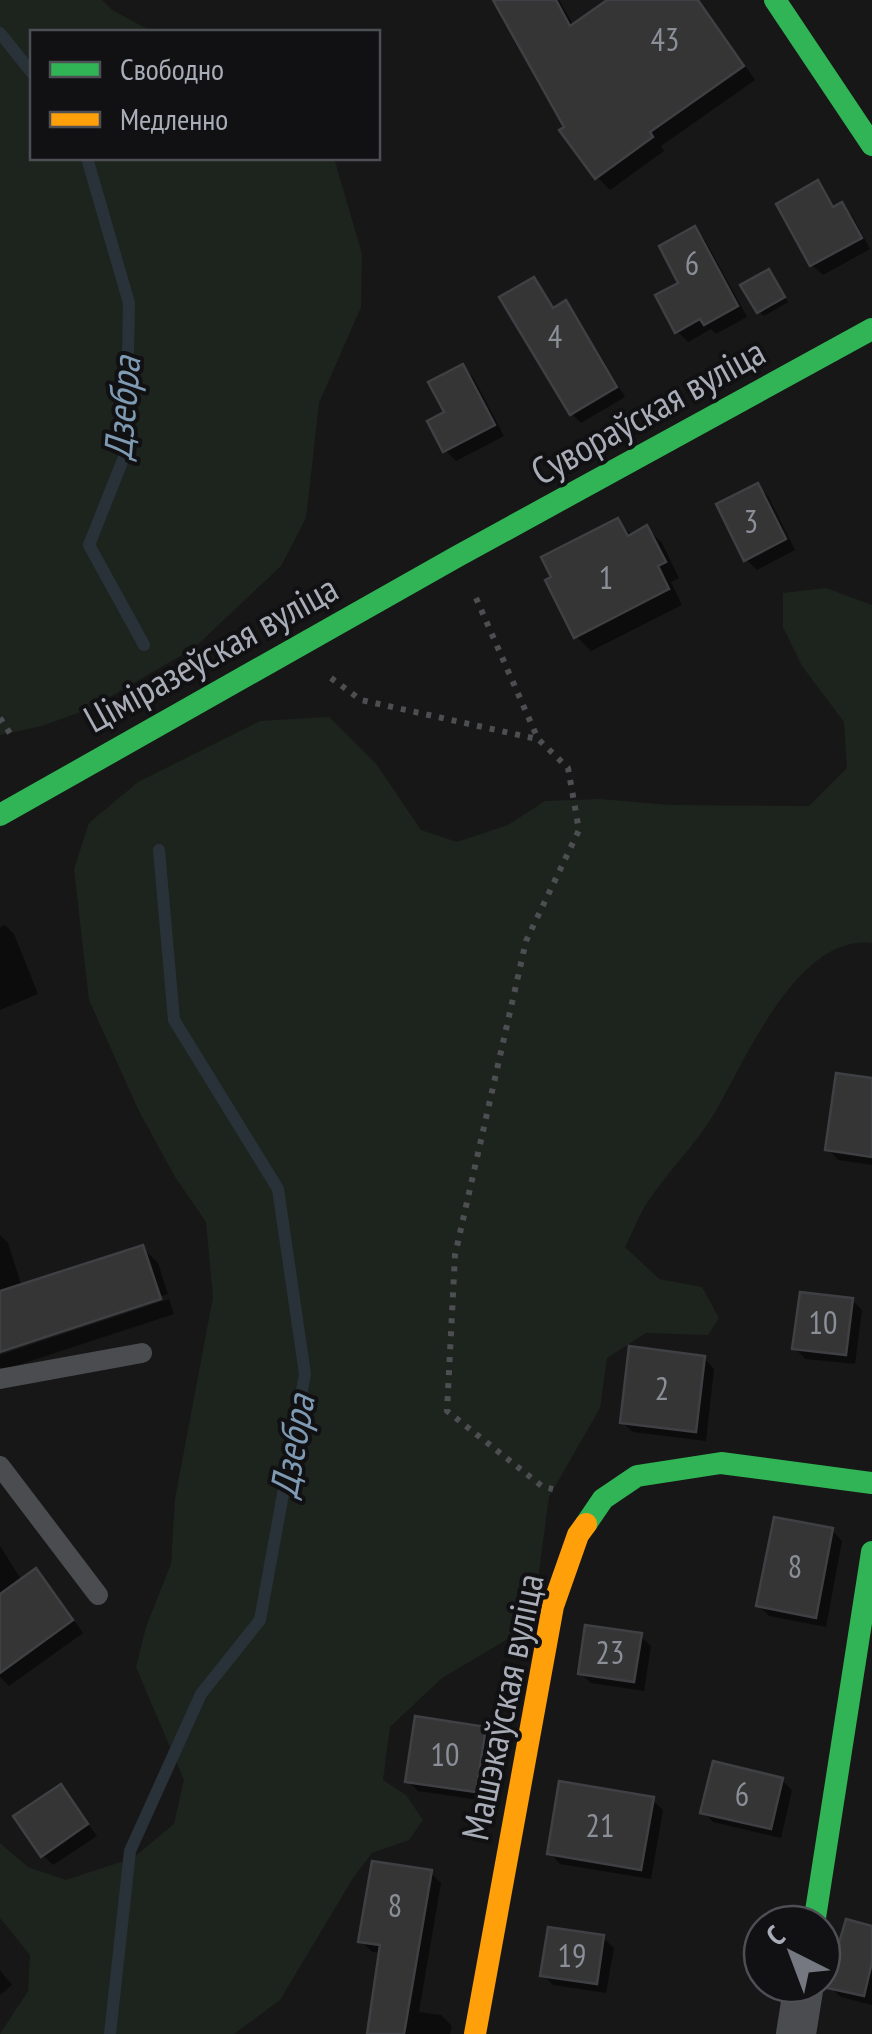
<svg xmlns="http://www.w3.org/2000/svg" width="872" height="2034" font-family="'PT Sans Narrow',sans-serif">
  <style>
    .green { fill: #1d241e }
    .shadow { fill: #0007 }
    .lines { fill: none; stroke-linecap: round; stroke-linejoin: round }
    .stream { stroke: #2a3239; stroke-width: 12 }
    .building { fill: #353536; stroke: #3f4043; stroke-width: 2.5 }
    .path { stroke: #4d4e52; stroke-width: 6; stroke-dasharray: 5 8; stroke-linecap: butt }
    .lane { stroke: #4b4c50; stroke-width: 20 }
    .street { stroke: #4b4c50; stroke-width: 40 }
    .fast { stroke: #30b455; stroke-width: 22 }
    .slow { stroke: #ff9f0a; stroke-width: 22 }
    .labels { text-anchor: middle; stroke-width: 8; stroke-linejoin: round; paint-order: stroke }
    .number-label { font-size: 32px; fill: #8b8f98 }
    .street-label { font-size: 38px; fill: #a8adb8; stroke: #111113 }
    .water-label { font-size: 40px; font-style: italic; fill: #7f9bb3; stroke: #111113 }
  </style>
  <rect width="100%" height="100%" fill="#171717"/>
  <path class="green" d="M0,0H102L112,10L153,32H32V158H334L362,254L361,307L319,403L306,518L281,566L194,648L89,709L42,726L0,735Z
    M826,588L872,605V943C797,934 745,1061 714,1114C696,1144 669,1170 649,1200C639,1214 633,1232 625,1247L659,1279L702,1287L719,1318L708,1335L646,1333L607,1358L600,1408L549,1497L536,1594L513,1636L442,1678L390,1727L383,1780L406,1795L423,1820L409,1840L372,1853L353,1878L280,2000L234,2034H0L28,1991L30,1955L0,1918V1843L28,1867L66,1880L133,1858L174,1824L184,1780L136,1667L146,1627L171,1564L175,1499L213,1297L206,1222L175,1177L139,1111L89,1000L74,869L89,823L138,782L260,721L329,717L377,765L421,830L457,842L508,825L545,801L600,799L670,805L809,806L847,768L844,722L802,666L783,627V593Z"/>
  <path class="shadow" d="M496,0H559L574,26L611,0H700L755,80L661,146L664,151L610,190L597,177Z
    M818,183L836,208L842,205L852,215L870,249L823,275L812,265Z
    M694,230L705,240L747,317L716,334L711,329L688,342L677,331L682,284Z
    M773,276L788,302L764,316L759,312Z
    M534,280L555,309L565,304L575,313L625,397L581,423L572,414Z
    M463,367L473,377L504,436L456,461L445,450L447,413Z
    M758,486L768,496L795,550L757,570L746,559Z
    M617,521L633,536L647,528L662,543L679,578L671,582L682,605L591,651L576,636Z
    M5,925L14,934L38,994L0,1010V927Z
    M872,1081V1165L838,1160L828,1149Z
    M0,1235L8,1243L22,1287L143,1248L158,1263L168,1294L0,1349Z
    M169,1299L174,1314L3,1370L0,1368V1355Z
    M852,1300L862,1310L855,1364L805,1359L795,1348Z
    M704,1358L714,1369L706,1441L633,1432L622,1422Z
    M832,1530L842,1541L826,1627L769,1616L759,1606Z
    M0,1546L22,1581L35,1571L47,1583L83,1633L9,1686L0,1677Z
    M640,1636L651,1646L644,1691L591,1683L580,1673Z
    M485,1730L495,1740L486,1801L418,1791L408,1781Z
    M782,1780L792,1790L781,1838L713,1822L703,1812Z
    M60,1787L97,1836L53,1865L43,1855Z
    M652,1800L663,1810L651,1879L560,1864L550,1853Z
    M430,1872L441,1883L419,2012L441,2015L452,2026L450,2034H369L382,1953L372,1952L361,1941Z
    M872,1928V2005L841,1997L830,1987L822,1966Z
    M603,1938L614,1948L606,1993L553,1985L543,1975Z
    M0,1970L12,1985L0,1995Z"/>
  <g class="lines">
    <path class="stream" d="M0,33L32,73
      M87,158L129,303L126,452L89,545L144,645
      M110,2034L130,1851L201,1694L260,1620L305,1374L278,1189L174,1020L159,850"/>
  </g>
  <path class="building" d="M493,0H556L570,26L607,0H698L744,66L650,132L653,137L595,179L559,130L564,127Z
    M818,180L833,207L842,202L862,238L810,266L776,204Z
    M695,226L738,306L704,325L700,319L675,333L655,295L678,283L659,246Z
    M769,269L785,297L757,313L740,285Z
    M534,277L553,308L566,300L617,387L570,415L499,297Z
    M463,364L495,425L443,452L427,421L444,412L428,382Z
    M758,483L786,539L744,561L716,504Z
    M618,518L628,536L647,525L666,562L658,566L669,589L574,638L545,580L551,577L541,557Z
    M836,1073L872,1078V1157L825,1150Z
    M143,1245L161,1299L0,1352V1291Z
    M800,1292L853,1298L846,1355L792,1349Z
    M629,1346L705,1356L696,1432L620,1423Z
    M774,1517L833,1528L816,1618L756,1606Z
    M36,1568L73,1620L0,1673V1594Z
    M585,1625L642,1633L634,1682L578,1674Z
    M415,1716L486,1727L476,1792L405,1782Z
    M713,1761L783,1778L771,1829L700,1813Z
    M559,1781L654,1797L641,1870L547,1854Z
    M61,1784L88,1824L41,1857L13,1816Z
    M372,1861L432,1870L404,2034H367L380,1945L358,1942Z
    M846,1919L872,1926V1962L864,1996L827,1988L822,1970V1954L839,1943Z
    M548,1927L604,1935L597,1984L540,1976Z"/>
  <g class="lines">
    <path class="path" d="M476,598L538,739L568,768L579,830L526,941L455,1255L447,1411L543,1487L553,1489
      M331,678L361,700L537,739
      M0,718L13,738"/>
    <path class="lane" d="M0,1379L142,1353
      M0,1466L98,1595"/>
    <path class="street" d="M796,2034L804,1984"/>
    <path class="fast" d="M775,0L872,145
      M0,815L458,556L872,329
      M586,1524L603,1499L637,1476L721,1463L872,1483
      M814,1924L872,1552"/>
    <path class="slow" d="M475,2034L553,1606L578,1535L586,1524"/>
  </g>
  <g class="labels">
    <g class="number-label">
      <text x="665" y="51">43</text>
      <text x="692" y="275">6</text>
      <text x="555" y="348">4</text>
      <text x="751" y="533">3</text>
      <text x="606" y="589">1</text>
      <text x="823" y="1334">10</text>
      <text x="662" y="1400">2</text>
      <text x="795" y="1578">8</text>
      <text x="610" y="1664">23</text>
      <text x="445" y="1766">10</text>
      <text x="742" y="1806">6</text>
      <text x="600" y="1837">21</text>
      <text x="395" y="1917">8</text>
      <text x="572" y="1967">19</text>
    </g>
    <g class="street-label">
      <text transform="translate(648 412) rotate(-29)" y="13">Сувораўская вуліца</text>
      <text transform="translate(211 654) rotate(-29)" y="13">Ціміразеўская вуліца</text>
      <text transform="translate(503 1707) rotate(-78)" y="13">Машэкаўская вуліца</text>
    </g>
    <g class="water-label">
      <text transform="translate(122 408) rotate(-85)" y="14">Дзебра</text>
      <text transform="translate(292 1446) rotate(-80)" y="14">Дзебра</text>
    </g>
  </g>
  <rect x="30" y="30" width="350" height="130" fill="#111113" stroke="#4d4f55" stroke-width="2.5"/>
  <rect x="50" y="62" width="50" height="15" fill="#30b455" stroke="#4d4f55" stroke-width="2.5"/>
  <text x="120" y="80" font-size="30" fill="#a8adb8">Свободно</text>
  <rect x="50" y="112" width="50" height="15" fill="#ff9f0a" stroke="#4d4f55" stroke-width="2.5"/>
  <text x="120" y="130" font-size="30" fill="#a8adb8">Медленно</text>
  <g transform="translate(792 1954) rotate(318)"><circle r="48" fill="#111113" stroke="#4d4f55" stroke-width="2.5"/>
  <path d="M0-8L18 38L0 25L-18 38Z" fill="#757880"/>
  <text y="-15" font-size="28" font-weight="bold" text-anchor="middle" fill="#a8adb8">С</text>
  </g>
</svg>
